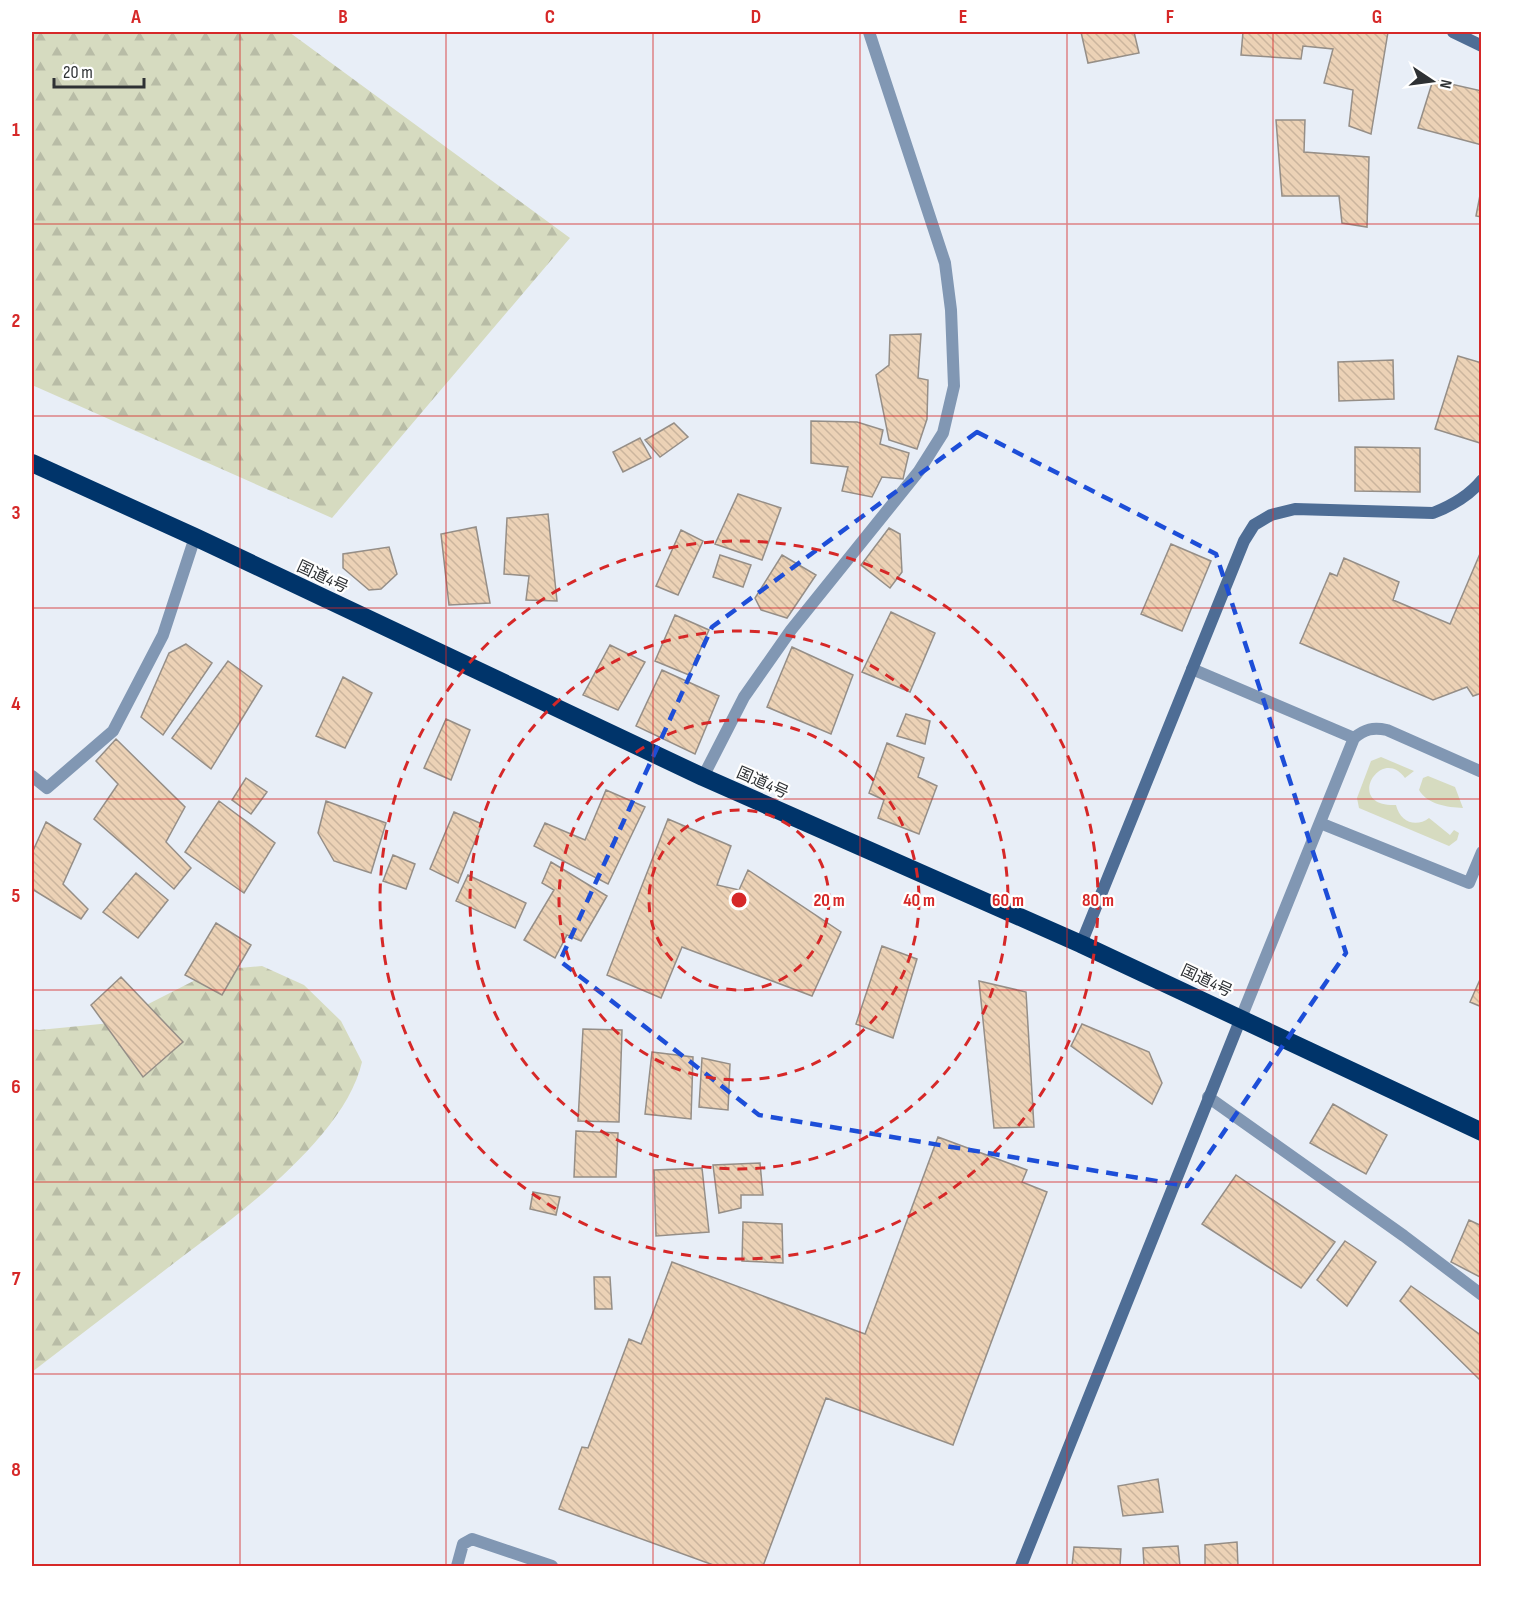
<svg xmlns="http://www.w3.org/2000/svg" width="1513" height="1598" font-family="'Sofia Sans Condensed','Noto Sans JP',sans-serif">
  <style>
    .grass { fill: #d6dbc0 }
    .forest { fill: url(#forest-firs) }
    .building { fill: url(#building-back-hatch); stroke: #958e87; stroke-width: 1.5 }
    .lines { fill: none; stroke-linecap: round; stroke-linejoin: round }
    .lane { stroke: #8197b3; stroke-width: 12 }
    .street { stroke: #8197b3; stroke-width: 12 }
    .secondary { stroke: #4e6d95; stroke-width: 12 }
    .highway { stroke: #00346a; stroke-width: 18 }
    .marked { fill: none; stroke: #1d4ed8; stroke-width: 4.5; stroke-dasharray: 12 8; stroke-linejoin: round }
    .grid { fill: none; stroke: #d62828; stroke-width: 1.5; stroke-opacity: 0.55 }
    .ring { fill: none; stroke: #d62828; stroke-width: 3; stroke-dasharray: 10 8 }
    .labels { text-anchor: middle; stroke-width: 4.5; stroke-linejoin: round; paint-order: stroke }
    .street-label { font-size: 16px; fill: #2e3134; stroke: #fff }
    .centre { fill: #d62828; stroke: #fff; stroke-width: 3 }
    .ring-label { font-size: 18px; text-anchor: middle; font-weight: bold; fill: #d62828; stroke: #fff; stroke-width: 4.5; stroke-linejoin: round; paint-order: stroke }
    .neatline { fill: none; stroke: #d62828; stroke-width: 2 }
    .grid-label { font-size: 20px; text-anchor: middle; font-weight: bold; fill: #d62828 }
  </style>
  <defs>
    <pattern id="forest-firs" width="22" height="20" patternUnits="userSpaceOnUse" patternTransform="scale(1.5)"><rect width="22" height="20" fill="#d6dbc0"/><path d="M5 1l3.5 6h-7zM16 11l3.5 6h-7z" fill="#b8bca6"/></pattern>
    <pattern id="building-back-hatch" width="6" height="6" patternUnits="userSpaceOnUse" patternTransform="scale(1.5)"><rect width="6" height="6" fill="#ecd2b6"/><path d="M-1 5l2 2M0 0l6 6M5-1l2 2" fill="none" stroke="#cbb59d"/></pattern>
  </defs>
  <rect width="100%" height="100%" fill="#e8eef7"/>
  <path class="grass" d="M1381,757L1414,771L1405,778C1381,744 1343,807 1396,805C1400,822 1416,828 1429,818L1450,835L1454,830L1459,833L1457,840L1449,846L1359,808L1357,798L1371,761Z
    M1428,776L1455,787L1463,808C1447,807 1428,805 1419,790L1423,778Z"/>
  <path class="forest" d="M32,32H289L570,238L332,518L32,385Z
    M262,966L304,985L341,1021L362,1062C344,1141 228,1222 165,1270C121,1304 76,1338 32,1372V1029L39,1030L111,1023L215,970Z"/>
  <path class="building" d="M1081,32H1134L1139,53L1088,63Z
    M1243,32H1388L1371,134L1349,126L1353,90L1324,83L1333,49L1303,46L1301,59L1241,55Z
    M1433,80L1482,91V145L1418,128Z
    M1276,120H1305L1304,152L1369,157L1367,227L1342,223L1339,196H1282Z
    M1481,190H1482V217L1476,216Z
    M921,334L918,378L928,380L927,419L917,449L889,440L876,375L889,365L890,335Z
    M1458,356L1482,363V437L1480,443L1435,429Z
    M1393,360L1394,399L1339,401L1338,362Z
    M811,421L857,422L883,430L880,444L909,453L903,479L882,477L872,497L842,491L848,467L811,463Z
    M674,423L688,437L660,457L645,440Z
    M640,438L651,458L623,472L613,452Z
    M1355,447L1420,448V492L1355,491Z
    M738,494L781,508L762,560L715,544Z
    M548,514L557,601L526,600L529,576L504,574L507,518Z
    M476,527L490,603L449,605L441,534Z
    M889,528L900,534L902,572L890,588L861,565Z
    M681,530L703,541L678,595L656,586Z
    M1171,544L1211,561L1182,631L1141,614Z
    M389,547L397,574L381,589L369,590L343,568V554Z
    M1482,549V693L1473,696L1467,687L1433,700L1300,643L1330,573L1337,576L1344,558L1399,582L1393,600L1450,624Z
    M720,555L751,565L743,587L713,577Z
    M782,555L816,575L787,618L761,610L755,598Z
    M891,612L935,633L910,692L862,672Z
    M675,615L709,630L689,675L655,661Z
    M186,644L212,663L163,735L141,717L169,653Z
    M610,645L645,662L618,710L583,695Z
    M792,647L853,675L831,734L767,707Z
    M228,661L262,686L211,769L172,738Z
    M662,670L719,696L695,754L636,726Z
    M343,677L372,693L345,748L316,736Z
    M906,714L930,721L925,744L897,736Z
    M446,719L470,730L451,780L424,768Z
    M116,739L185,807L166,842L191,868L174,889L94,819L118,784L96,761Z
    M887,743L924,758L918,777L937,786L919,834L878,818L884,800L869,793Z
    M246,778L267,792L251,814L232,800Z
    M606,790L645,807L608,884L534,846L545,823L585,840Z
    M219,801L275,843L244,893L185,852Z
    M326,801L386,823L371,873L334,861L318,833Z
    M454,812L482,824L458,883L430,869Z
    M668,819L731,846L717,885L739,890L748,870L841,932L812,996L682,947L661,998L607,975Z
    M46,822L81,844L63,884L88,909L81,919L32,889V853Z
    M393,855L415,864L406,889L383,881Z
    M551,862L607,896L581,941L567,935L555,958L524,940L554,890L542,883Z
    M136,873L168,900L138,938L103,912Z
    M468,875L526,903L515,928L456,901Z
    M216,923L251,945L222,995L185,975Z
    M882,946L917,959L893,1038L856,1024Z
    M1482,975V1007L1470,1002Z
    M121,977L183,1042L143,1077L91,1005Z
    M979,981L1026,992L1034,1127L994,1128Z
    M1082,1024L1149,1052L1162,1083L1152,1104L1071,1046Z
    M583,1029L622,1030L619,1122L578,1121Z
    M652,1052L693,1057L691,1119L645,1114Z
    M702,1058L730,1064L728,1110L699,1107Z
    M1333,1104L1387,1135L1366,1174L1310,1143Z
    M576,1131L618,1133L616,1177H574Z
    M938,1137L1027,1170L1022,1182L1047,1192L953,1445L826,1398L763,1566H716L559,1509L582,1447L588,1448L629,1339L641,1344L672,1262L865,1334Z
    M760,1163L763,1195H741V1208L719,1213L713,1165Z
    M702,1168L709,1232L656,1236L654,1170Z
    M1236,1175L1335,1242L1301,1288L1202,1224Z
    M533,1192L560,1197L556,1215L530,1209Z
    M1469,1220L1482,1226V1278L1451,1262Z
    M743,1222L782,1224L783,1263L742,1261Z
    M1345,1241L1376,1262L1347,1306L1317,1280Z
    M594,1277H610L612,1309H595Z
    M1411,1286L1482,1336V1382L1400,1301Z
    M1158,1479L1163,1512L1123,1516L1118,1486Z
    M1237,1542L1238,1566H1205V1545Z
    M1178,1546L1180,1566H1144L1143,1548Z
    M1074,1547L1121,1549L1120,1566H1072Z"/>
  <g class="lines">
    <path class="lane" d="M1192,669L1354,738L1241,1018
      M1354,738C1365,729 1373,727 1387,730L1482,772
      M32,776L47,788L113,731L163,635L195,537
      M1320,823L1469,883L1482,852
      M457,1566L463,1544L472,1539L552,1566"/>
    <path class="street" d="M703,777L744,697L791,630L919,471L943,433L954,386L951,310L945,263L869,32
      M1208,1097L1404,1236L1482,1295"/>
    <path class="secondary" d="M1453,32L1482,46
      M1081,944L1244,541L1254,525L1271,515L1295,509L1433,513C1451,506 1469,496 1482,480
      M1021,1566L1241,1018"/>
    <path class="highway" d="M32,463L195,537L703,777L1081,944L1482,1132"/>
  </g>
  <path class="marked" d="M977,432L1216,554L1346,953L1187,1186L759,1115L560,961L712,627Z"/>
  <path class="grid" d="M240,32V1566M446,32V1566M653,32V1566M860,32V1566M1067,32V1566M1273,32V1566M32,224H1482M32,416H1482M32,608H1482M32,799H1482M32,990H1482M32,1182H1482M32,1374H1482"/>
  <g class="ring">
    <circle cx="739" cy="900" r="90"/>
    <circle cx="739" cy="900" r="180"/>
    <circle cx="739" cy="900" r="269"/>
    <circle cx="739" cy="900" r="359"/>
  </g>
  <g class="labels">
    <g class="street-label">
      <text transform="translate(323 576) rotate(25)" y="6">国道4号</text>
      <text transform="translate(763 782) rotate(24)" y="6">国道4号</text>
      <text transform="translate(1207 980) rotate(25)" y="6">国道4号</text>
    </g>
  </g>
  <circle cx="739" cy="900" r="9" class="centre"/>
  <g class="ring-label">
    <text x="829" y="906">20 m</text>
    <text x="919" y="906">40 m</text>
    <text x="1008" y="906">60 m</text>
    <text x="1098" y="906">80 m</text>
  </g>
  <rect width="1513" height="1598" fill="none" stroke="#ffffff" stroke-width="66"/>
  <g transform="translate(1432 81) rotate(103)" stroke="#ffffff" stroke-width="4.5" paint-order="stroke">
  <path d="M0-4.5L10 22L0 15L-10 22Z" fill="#2e3134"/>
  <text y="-9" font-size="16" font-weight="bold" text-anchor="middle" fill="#2e3134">N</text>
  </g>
  <path d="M54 78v9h90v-9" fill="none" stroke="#2e3134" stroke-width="3"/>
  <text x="63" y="78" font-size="18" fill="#2e3134" stroke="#ffffff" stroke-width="4.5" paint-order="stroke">20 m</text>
  <rect x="33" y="33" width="1447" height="1532" class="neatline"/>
  <g class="grid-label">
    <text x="136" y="23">A</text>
    <text x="343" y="23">B</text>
    <text x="550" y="23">C</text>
    <text x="756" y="23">D</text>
    <text x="963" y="23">E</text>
    <text x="1170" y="23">F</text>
    <text x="1377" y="23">G</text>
    <text x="16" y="136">1</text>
    <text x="16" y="327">2</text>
    <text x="16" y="519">3</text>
    <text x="16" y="710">4</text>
    <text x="16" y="902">5</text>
    <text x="16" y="1093">6</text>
    <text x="16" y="1285">7</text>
    <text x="16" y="1476">8</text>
  </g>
</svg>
